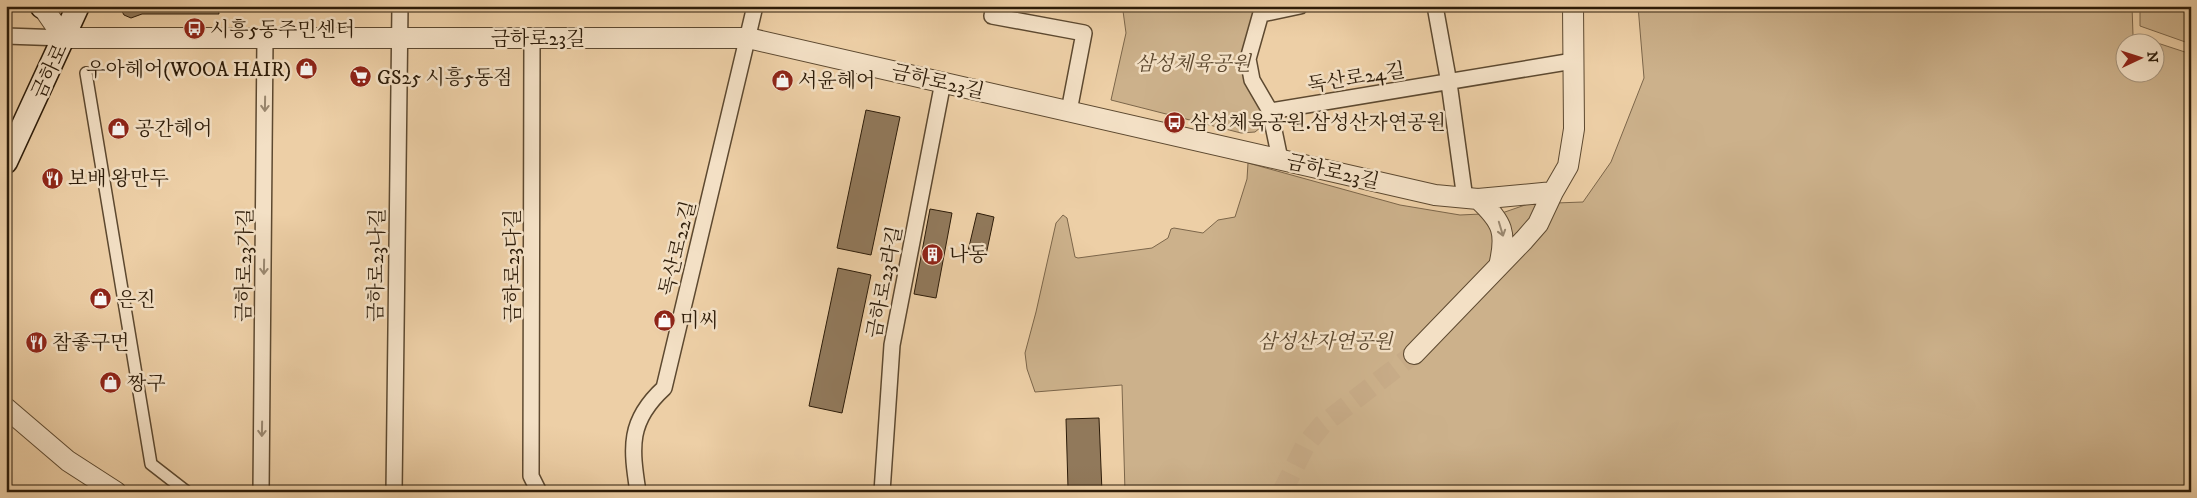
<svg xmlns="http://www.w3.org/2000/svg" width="2197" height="498" font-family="'IM FELL DW Pica','Noto Serif KR',serif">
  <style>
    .green { fill: #ccb18b; stroke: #7c664a; fill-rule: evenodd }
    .building { fill: #91795b; stroke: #2d1c09 }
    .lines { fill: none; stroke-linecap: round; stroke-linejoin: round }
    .tertiary-tunnel { stroke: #c7ab87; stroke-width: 20; stroke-dasharray: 20 10; stroke-linecap: butt }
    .pedestrian-casing { stroke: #5d4930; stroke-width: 14 }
    .minor-casing { stroke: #5d4930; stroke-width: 18 }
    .tertiary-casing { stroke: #5d4930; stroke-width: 22 }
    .secondary-casing { stroke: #2d1c09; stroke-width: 25 }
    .pedestrian { stroke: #f3e0c5; stroke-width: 11 }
    .minor { stroke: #f3e0c5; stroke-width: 15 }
    .tertiary { stroke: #f3e0c5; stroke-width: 20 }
    .secondary { stroke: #f3e0c5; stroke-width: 22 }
    .oneway { stroke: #9a8870 }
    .labels { text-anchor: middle; stroke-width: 5; stroke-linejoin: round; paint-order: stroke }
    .poi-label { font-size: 20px; fill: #2d1c09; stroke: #f3e0c5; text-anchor: start }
    .street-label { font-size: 20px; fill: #2d1c09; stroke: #f3e0c5 }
    .park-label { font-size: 20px; font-style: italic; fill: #5d4930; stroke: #f3e0c5 }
  </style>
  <rect width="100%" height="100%" fill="#edcfa6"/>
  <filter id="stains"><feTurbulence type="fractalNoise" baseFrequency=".004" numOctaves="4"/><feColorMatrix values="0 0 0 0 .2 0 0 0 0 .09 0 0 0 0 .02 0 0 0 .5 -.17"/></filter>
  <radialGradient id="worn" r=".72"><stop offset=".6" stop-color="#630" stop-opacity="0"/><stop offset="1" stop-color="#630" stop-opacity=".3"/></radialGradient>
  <path class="green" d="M1125,6H1245L1260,19L1252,44L1266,123L1255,132L1241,133L1111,100L1126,33L1123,11Z
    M1638,6H2132L2133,35L2191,54V492H1125L1122,385L1035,392L1027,369L1025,353L1036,312L1056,223L1063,215L1067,218L1075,257L1078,258L1152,248L1168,238L1171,229L1174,228L1203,233L1218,220L1235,217L1247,179L1248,163L1400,205L1460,215L1502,213L1528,204L1583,202L1611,162L1644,78ZM2124,42H2154V72H2124Z
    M2140,6H2191V44L2140,26Z"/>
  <path class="building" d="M119,6H218L219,14H142L131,18L124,15Z
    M866,110L900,117L871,255L837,248Z
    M930,209L952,213L936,298L914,294Z
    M977,213L994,217L986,255L968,251Z
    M838,268L871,275L842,413L809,406Z
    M1099,418L1102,492H964L1068,488L1066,419Z"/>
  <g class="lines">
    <path class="tertiary-tunnel" d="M1282,492L1305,446L1322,425L1414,354"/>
    <defs>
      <path id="pedestrian" d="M86,73L151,464L187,492"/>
      <path id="minor" d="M994,6L992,16L1084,33L1069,111
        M1263,6L1248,59L1252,80L1270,111L1280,159
        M1435,6L1449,83L1465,199
        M1262,14L1300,6
        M6,36L64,38
        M532,38L531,476L539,492
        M1270,111L1573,61
        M261,492L265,38
        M394,492L400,6
        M638,492C631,447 628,421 664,388L755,6
        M882,492L892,345L943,82"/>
      <path id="tertiary" d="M42,6L64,38H748L1435,195L1478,199L1553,192L1568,166L1574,129L1573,6
        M1478,199C1503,222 1507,233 1499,266
        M1414,354L1524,240L1538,224L1553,192
        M6,408L68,461L116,492"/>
      <path id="secondary" d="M42,7L43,6
        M6,162L78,6"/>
    </defs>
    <use href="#pedestrian" class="pedestrian-casing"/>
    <use href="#minor" class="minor-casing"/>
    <use href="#tertiary" class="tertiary-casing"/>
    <use href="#secondary" class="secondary-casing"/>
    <use href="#pedestrian" class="pedestrian"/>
    <use href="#minor" class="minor"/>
    <use href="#tertiary" class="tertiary"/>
    <use href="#secondary" class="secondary"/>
  </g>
  <defs><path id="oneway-shaft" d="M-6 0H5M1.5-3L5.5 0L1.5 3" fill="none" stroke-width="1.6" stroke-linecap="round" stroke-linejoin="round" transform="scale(1.25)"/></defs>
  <g class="oneway">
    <use href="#oneway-shaft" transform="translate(265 104) rotate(91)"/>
    <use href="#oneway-shaft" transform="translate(1501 229) rotate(73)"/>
    <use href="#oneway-shaft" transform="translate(264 267) rotate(91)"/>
    <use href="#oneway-shaft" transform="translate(262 429) rotate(91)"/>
  </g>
  <defs>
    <symbol id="bus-disc" viewBox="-11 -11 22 22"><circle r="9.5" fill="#8f2418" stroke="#f3e0c5"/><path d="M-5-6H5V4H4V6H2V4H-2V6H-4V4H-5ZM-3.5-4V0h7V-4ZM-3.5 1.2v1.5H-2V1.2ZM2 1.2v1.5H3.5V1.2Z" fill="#fff"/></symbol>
    <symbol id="shop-disc" viewBox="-11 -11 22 22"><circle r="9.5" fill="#8f2418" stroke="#f3e0c5"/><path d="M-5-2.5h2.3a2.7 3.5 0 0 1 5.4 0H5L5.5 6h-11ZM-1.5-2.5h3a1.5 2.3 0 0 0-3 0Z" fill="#fff"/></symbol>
    <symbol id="supermarket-disc" viewBox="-11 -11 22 22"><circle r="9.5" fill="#8f2418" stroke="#f3e0c5"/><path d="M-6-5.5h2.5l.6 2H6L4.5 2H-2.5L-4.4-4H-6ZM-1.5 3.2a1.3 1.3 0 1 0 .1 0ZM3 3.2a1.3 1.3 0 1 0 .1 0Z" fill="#fff"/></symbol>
    <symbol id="restaurant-disc" viewBox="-11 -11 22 22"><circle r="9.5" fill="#8f2418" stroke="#f3e0c5"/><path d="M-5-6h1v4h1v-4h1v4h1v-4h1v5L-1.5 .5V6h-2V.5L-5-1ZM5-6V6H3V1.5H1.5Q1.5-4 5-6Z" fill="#fff"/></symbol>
    <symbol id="building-disc" viewBox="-11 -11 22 22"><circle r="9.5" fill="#8f2418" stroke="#f3e0c5"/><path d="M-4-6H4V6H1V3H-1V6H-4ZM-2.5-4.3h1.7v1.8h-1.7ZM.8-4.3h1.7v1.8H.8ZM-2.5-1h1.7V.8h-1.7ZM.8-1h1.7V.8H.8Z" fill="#fff"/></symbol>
  </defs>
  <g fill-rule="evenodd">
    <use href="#bus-disc" x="182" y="16" width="25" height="25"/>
    <use href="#shop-disc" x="294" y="56" width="25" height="25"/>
    <use href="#supermarket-disc" x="348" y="64" width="25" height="25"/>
    <use href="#shop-disc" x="770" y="68" width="25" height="25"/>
    <use href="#bus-disc" x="1162" y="110" width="25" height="25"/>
    <use href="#shop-disc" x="106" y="116" width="25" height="25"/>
    <use href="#restaurant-disc" x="40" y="166" width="25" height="25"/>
    <use href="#building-disc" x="920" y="242" width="25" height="25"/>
    <use href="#shop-disc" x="88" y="286" width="25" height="25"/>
    <use href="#shop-disc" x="652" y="308" width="25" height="25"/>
    <use href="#restaurant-disc" x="24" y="330" width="25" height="25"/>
    <use href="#shop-disc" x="98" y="370" width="25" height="25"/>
  </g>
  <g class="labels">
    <g class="poi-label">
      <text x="210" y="36">시흥5동주민센터</text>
      <text x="291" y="76" text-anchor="end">우아헤어(WOOA HAIR)</text>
      <text x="377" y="84">GS25 시흥5동점</text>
      <text x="798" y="87">서윤헤어</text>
      <text x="1190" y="129">삼성체육공원.삼성산자연공원</text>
      <text x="135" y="135">공간헤어</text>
      <text x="68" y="185">보배 왕만두</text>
      <text x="949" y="261">나동</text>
      <text x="117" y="306">은진</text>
      <text x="680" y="327">미씨</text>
      <text x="52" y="349">참좋구먼</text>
      <text x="127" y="390">짱구</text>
    </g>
    <g class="street-label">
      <text x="538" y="45">금하로23길</text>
      <text transform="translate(49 71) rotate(-65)" y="7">금하로</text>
      <text transform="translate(1356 77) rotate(-9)" y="7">독산로24길</text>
      <text transform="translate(938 81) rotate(13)" y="7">금하로23길</text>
      <text transform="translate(1333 171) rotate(13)" y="7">금하로23길</text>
      <text transform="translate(677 248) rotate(-76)" y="7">독산로22길</text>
      <text transform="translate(244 265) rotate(-89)" y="7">금하로23가길</text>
      <text transform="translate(376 265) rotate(-89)" y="7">금하로23나길</text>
      <text transform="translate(512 266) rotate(-90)" y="7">금하로23다길</text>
      <text transform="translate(884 282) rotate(-79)" y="7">금하로23라길</text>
    </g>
    <g class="park-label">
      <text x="1193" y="70">삼성체육공원</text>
      <text x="1325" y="348">삼성산자연공원</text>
    </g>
  </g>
  <rect width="2197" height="498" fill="none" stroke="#edcfa6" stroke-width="25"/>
  <rect x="8" y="8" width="2182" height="483" fill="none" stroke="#2d1c09" stroke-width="2.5"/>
  <rect x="12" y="12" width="2172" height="473" fill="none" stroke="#2d1c09"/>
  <g transform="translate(2140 58) rotate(86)"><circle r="24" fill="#f3e0c5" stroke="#a4927a"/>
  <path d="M0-4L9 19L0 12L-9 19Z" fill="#8f2418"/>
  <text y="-8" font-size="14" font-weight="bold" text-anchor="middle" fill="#2d1c09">N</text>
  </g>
  <rect width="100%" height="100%" filter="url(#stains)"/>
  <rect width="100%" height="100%" fill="url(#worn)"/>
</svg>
